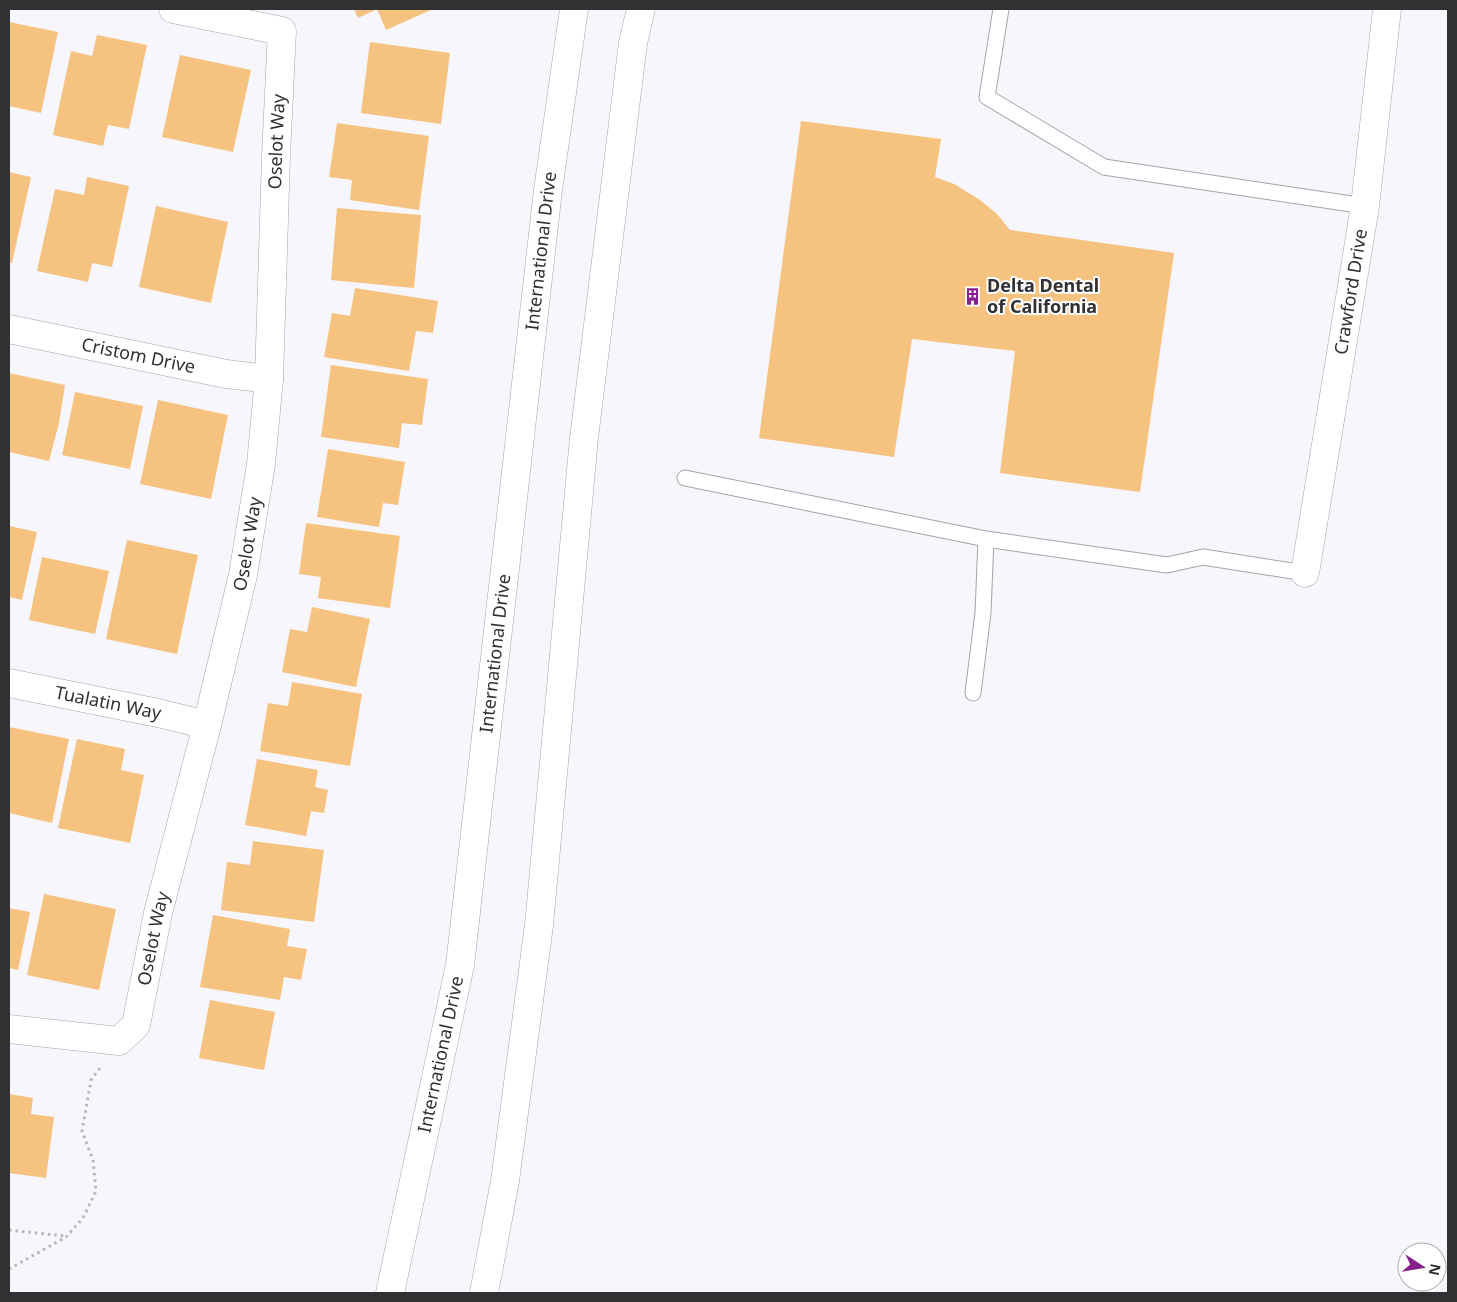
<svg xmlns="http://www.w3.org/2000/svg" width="1457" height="1302" font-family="'Noto Sans',sans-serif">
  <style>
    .building { fill: #f6c27f }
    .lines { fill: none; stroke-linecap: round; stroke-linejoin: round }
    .lane-casing { stroke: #a4a4a9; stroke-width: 17 }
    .street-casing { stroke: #a4a4a9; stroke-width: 29 }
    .secondary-casing { stroke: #a4a4a9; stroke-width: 29 }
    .path { stroke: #b6b6bb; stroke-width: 3; stroke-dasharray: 2.5 4; stroke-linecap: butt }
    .lane { stroke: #fff; stroke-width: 15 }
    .street { stroke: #fff; stroke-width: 28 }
    .secondary { stroke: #fff; stroke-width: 28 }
    .labels { text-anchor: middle; stroke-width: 4; stroke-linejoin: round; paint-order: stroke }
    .street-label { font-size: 18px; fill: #313134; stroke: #fff }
    .poi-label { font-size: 18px; font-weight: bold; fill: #313134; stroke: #fff; text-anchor: start }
  </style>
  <rect width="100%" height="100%" fill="#f6f6fc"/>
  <path class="building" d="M354,9H433L386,30L377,9L358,18Z
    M9,22L58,32L41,113L9,106Z
    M97,35L147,45L129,129L108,125L103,146L53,135L71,51L92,56Z
    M370,42L450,53L441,124L361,113Z
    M180,55L251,70L233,152L162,137Z
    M801,121L941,139L935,177L954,184L980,200L997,214L1010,230L1174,253L1140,492L1000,473L1015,351L912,339L894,457L759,438Z
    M337,123L429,136L419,210L350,200L352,180L329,177Z
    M9,172L31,177L12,263H9Z
    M87,177L129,186L112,267L92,263L88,282L37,271L55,189L84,195Z
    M156,206L228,222L211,303L139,287Z
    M337,208L421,215L414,288L331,280Z
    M355,288L438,301L433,333L416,331L409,371L324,357L332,313L350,316Z
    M331,365L428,379L422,425L402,423L399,448L321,437Z
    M9,373L65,385L59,423L49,461L9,452Z
    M75,392L143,406L130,469L62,455Z
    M158,400L228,415L211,499L140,484Z
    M328,449L405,462L398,505L383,503L379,527L317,517Z
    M306,523L400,536L390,608L318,598L321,577L299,574Z
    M9,526L37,532L22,600L9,597Z
    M127,540L198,555L177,654L106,639Z
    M42,557L109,571L95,634L29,620Z
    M312,607L370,619L356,687L282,672L290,629L307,632Z
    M292,682L362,694L350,766L260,751L268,703L288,706Z
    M9,727L69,739L52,823L9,813Z
    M77,739L125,749L121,770L144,775L130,843L58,828Z
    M257,759L318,770L315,787L328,790L324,813L311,811L306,836L245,825Z
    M253,841L324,850L314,922L221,910L227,862L250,865Z
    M44,894L116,909L99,990L27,975Z
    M9,908L30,912L18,970L9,968Z
    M213,915L290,929L287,946L307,949L301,980L284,977L280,1000L200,987Z
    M210,1000L275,1012L264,1070L199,1058Z
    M9,1094L33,1098L31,1114L54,1117L46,1178L9,1173Z"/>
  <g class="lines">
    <defs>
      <path id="lane" d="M1001,9L987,97L1104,167L1365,206
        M685,478L986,539L1167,565L1203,557L1305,573
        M973,693L983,613L986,539"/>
      <g id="street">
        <path id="s1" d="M9,329L226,374L269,379"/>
        <path id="s2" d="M1305,573L1365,206L1387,9"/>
        <path id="s3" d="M9,683L158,713L207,725"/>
        <path id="s4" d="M9,1029L119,1041L136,1025L158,913L207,725L243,575L261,464L269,379L276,156L282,31L173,9"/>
      </g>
      <g id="secondary">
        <path id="s5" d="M390,1293L460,965L548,190L574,9"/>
        <path d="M484,1293L505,1181L539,925L584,438L633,43L641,9"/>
      </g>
    </defs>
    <use href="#lane" class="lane-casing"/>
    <use href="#street" class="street-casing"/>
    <use href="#secondary" class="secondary-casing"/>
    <path class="path" d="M9,1230L65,1236
      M9,1269L66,1237L83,1218L96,1191L93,1160L82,1131L91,1080L100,1068"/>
    <use href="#lane" class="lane"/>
    <use href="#street" class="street"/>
    <use href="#secondary" class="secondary"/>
  </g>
  <defs>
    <symbol id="building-bare" viewBox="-9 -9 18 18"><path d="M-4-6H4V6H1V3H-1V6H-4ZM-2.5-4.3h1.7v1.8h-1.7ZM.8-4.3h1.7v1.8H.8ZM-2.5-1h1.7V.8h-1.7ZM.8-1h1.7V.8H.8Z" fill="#84218b" stroke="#fff" stroke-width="2.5" paint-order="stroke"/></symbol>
  </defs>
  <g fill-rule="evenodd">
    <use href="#building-bare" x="960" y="284" width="25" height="25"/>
  </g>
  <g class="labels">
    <g class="street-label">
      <text dy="6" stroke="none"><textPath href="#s4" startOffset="1032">Oselot Way</textPath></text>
      <text dy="6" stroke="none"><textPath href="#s5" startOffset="1054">International Drive</textPath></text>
      <text dy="6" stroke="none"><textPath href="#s2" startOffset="285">Crawford Drive</textPath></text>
      <text dy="6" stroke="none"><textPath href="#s1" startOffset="132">Cristom Drive</textPath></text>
      <text dy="6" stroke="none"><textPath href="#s4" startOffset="628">Oselot Way</textPath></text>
      <text dy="6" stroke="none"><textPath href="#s5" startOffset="649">International Drive</textPath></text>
      <text dy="6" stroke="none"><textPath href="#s3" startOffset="101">Tualatin Way</textPath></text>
      <text dy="6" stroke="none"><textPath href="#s4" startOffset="222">Oselot Way</textPath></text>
      <text dy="6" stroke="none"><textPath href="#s5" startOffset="244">International Drive</textPath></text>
    </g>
    <g class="poi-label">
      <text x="987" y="292">Delta Dental<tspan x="987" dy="21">of California</tspan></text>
    </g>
  </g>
  <rect width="1457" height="1302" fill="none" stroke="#313134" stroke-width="20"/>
  <g transform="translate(1422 1267) rotate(102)"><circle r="24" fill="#ffffff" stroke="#adadae"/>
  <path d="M0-4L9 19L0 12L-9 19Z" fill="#84218b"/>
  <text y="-8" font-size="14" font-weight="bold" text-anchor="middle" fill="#313134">N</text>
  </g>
</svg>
